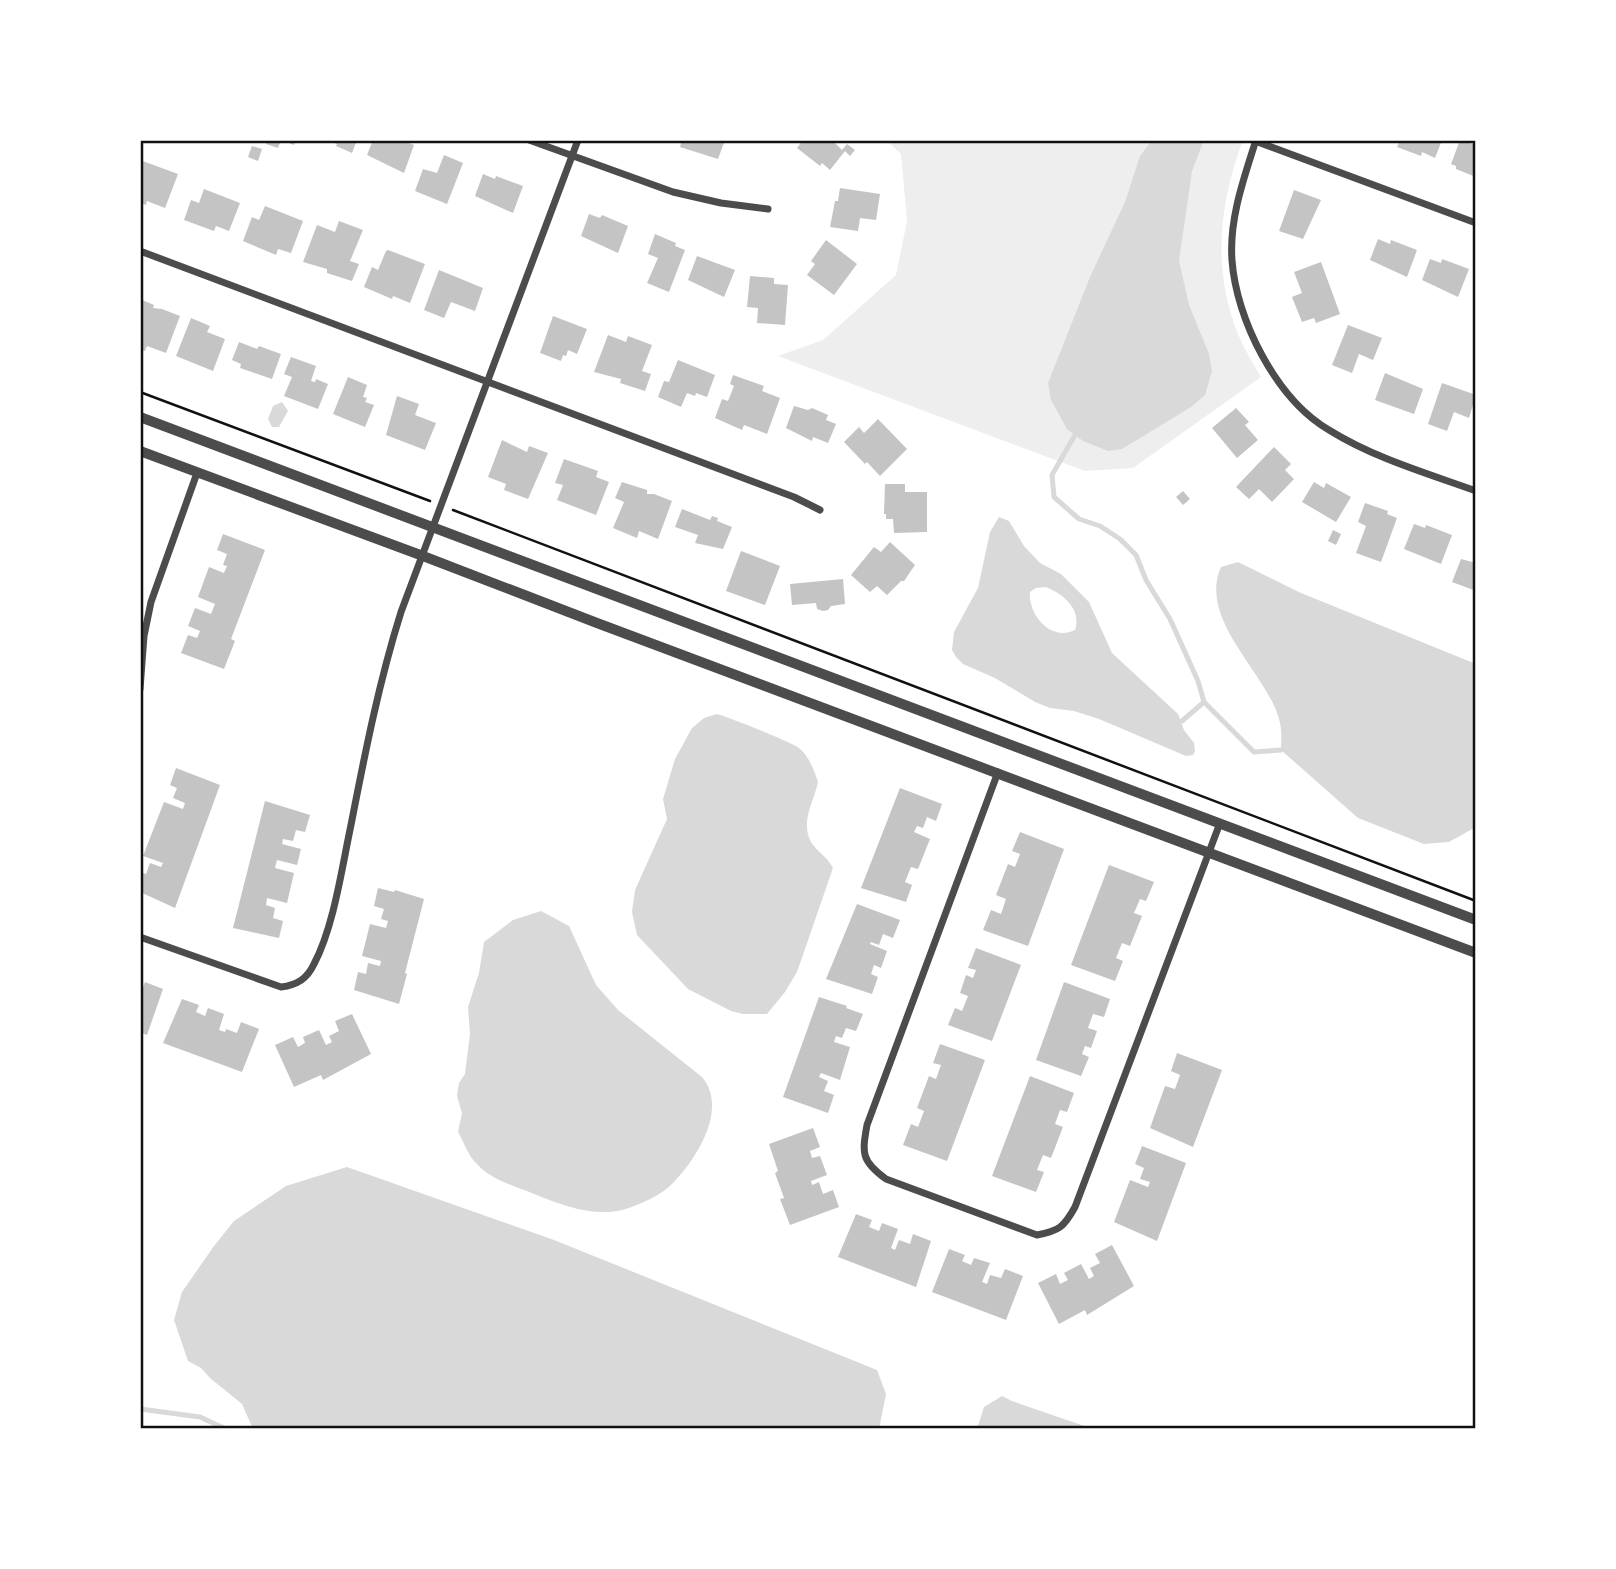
<svg xmlns="http://www.w3.org/2000/svg" width="1616" height="1569" font-family="'Space Grotesk',sans-serif">
  <style>
    .green { fill: #eee }
    .water { fill: #d9d9d9; fill-rule: evenodd }
    .lines { fill: none; stroke-linecap: round; stroke-linejoin: round }
    .stream { stroke: #d9d9d9; stroke-width: 5 }
    .building { fill: #c4c4c4 }
    .path { stroke: #111; stroke-width: 2.5 }
    .minor { stroke: #4c4c4c; stroke-width: 7 }
    .tertiary { stroke: #4c4c4c; stroke-width: 10 }
    .neatline { fill: none; stroke: #111; stroke-width: 2.5 }
  </style>
  <rect width="100%" height="100%" fill="#fff"/>
  <path class="green" d="M886,140H1243C1219,205 1212,268 1238,334C1244,349 1253,363 1261,377L1133,468L1085,471L778,356L823,340L896,275L907,221L901,154Z"/>
  <path class="water" d="M1152,140H1204L1192,171L1179,261L1189,305L1209,354L1212,371L1205,395L1191,407L1122,449L1108,451L1083,441L1067,429L1051,400L1048,383L1090,277L1125,202L1140,156Z
    M282,402L288,411L279,427H272L268,419L273,406Z
    M999,517L1009,521L1024,546L1040,563L1061,574L1089,602L1112,653L1178,714L1184,730L1194,743L1195,751L1193,755L1186,756L1099,719L1074,711L1050,708L1035,702L995,678L963,664L956,657L952,650L954,632L978,588L990,532ZM1046,587C1063,594 1082,609 1075,630C1052,642 1028,616 1030,592L1036,588Z
    M1238,562L1301,593L1476,664V827L1449,842L1424,844L1358,818L1281,750C1281,741 1282,731 1280,723C1270,675 1197,621 1221,567Z
    M717,714C728,717 792,742 799,748C809,756 814,770 818,782C814,802 800,821 811,842C817,852 828,857 833,868L797,972L785,992L767,1014H743L731,1011L688,989L637,935L632,912L635,890L667,819L663,799L675,759L692,728L704,718Z
    M541,911L569,926L596,985L618,1010L702,1077C728,1108 698,1157 674,1182C662,1195 640,1205 622,1210C593,1217 561,1205 534,1194C515,1186 491,1180 477,1164C468,1156 464,1142 458,1132L462,1113L457,1096L459,1083L465,1074L470,1034L468,1007L479,973L484,942L513,920Z
    M347,1167L554,1240L877,1370L886,1394L879,1429H253L242,1404L210,1378L201,1368L188,1361L174,1320L182,1292L214,1246L234,1221L286,1186Z
    M1002,1396L1012,1401L1093,1429H977L984,1407Z"/>
  <g class="lines">
    <path class="stream" d="M1075,435L1052,475L1054,497L1079,519L1100,526L1120,539L1136,555L1146,580L1170,619L1198,681L1204,702L1254,752L1281,750
      M1182,721L1204,702
      M140,1409L200,1417L226,1429"/>
  </g>
  <path class="building" d="M267,140H296L294,145L281,140L278,148L266,144Z
    M327,140H357L352,153L336,146L337,144Z
    M373,140H401L414,145L404,173L367,155Z
    M682,140H725L718,159L680,147Z
    M803,140H832L842,150L847,144L855,150L850,156L845,151L830,170L822,163L820,166L797,148Z
    M1400,140H1442L1435,158L1422,152L1421,156L1397,147Z
    M1460,140L1476,145V177L1456,169V166L1451,164Z
    M252,146L262,149L258,161L248,157Z
    M444,155L463,163L447,204L415,191L423,169L437,173Z
    M140,160L178,174L165,208L147,201L146,205L140,203Z
    M483,174L495,179L496,176L523,186L513,213L475,196Z
    M840,188L880,194L876,220L860,218L858,231L830,227L835,201H838Z
    M204,189L240,203L229,231L216,226L214,231L184,220L191,200L199,203Z
    M1294,190L1321,200L1303,239L1279,231Z
    M265,206L303,221L291,253L278,249L276,255L243,241L252,217L259,220Z
    M589,214L600,218L602,215L628,226L618,253L581,236Z
    M339,221L363,230L350,261L359,264L352,281L327,273V269L303,262L317,225L335,232Z
    M655,234L676,243L675,246L685,250L669,292L647,283L658,258L648,254Z
    M1378,239L1390,244L1391,240L1417,250L1407,277L1370,260Z
    M826,240L857,264L834,295L807,275L815,264L811,261Z
    M388,250L425,264L410,303L393,296L392,299L364,287L372,267L378,270L386,251Z
    M697,256L735,270L724,297L688,280Z
    M1430,259L1441,263L1442,259L1469,269L1458,297L1422,280Z
    M1321,262L1340,314L1316,323L1314,318L1302,322L1292,297L1302,293L1294,272Z
    M439,270L483,288L475,311L451,302L444,318L424,310Z
    M750,276L774,278V284L788,285L785,325L757,323L758,308L747,307Z
    M140,299L154,305L153,308L162,309L180,316L166,353L147,346L145,351L140,350Z
    M553,316L587,329L577,354L568,350L566,356L563,355L561,361L540,353Z
    M191,318L210,326L207,332L225,339L213,371L176,356Z
    M1348,325L1382,338L1373,360L1359,354L1352,373L1332,365Z
    M608,335L626,342L628,336L652,345L642,371L651,374L645,391L620,383L621,379L594,372Z
    M239,342L257,349L259,346L281,354L272,379L240,368L241,364L232,360Z
    M291,357L316,366L311,381L315,382L316,379L328,384L318,409L284,396L292,377L284,374Z
    M678,360L715,375L707,397L696,393L695,396L687,393L681,407L658,397L664,381L669,382Z
    M1385,373L1423,389L1414,414L1375,400Z
    M733,375L764,386L762,391L780,398L767,434L744,425L742,430L715,418L722,399L728,401L734,386L730,384Z
    M348,377L367,385L363,397L367,398L365,402L374,405L365,427L333,414Z
    M1442,383L1476,395L1469,418L1454,412L1447,431L1428,424Z
    M397,396L419,404L415,415L436,423L425,450L386,435Z
    M794,406L808,410L812,408L828,415L826,420L836,424L828,443L813,437L812,441L786,428Z
    M1236,408L1249,422L1245,425L1258,440L1237,458L1212,428Z
    M878,419L907,449L880,476L867,462L865,464L844,442L859,427L864,433Z
    M502,440L527,452L529,446L548,453L528,499L504,490L506,484L488,477Z
    M1274,447L1291,464L1285,470L1294,479L1272,502L1259,489L1249,499L1236,487Z
    M564,459L598,471L596,477L609,482L596,515L557,500L563,485L555,483Z
    M622,482L647,490V494H654L672,501L658,539L639,531L637,538L613,528L624,502L615,498Z
    M1314,482L1324,488L1326,483L1351,497L1336,522L1302,502Z
    M885,484H905V492H927V532L894,533L893,519H886V514H884Z
    M1183,491L1190,499L1183,505L1176,497Z
    M1365,503L1388,511L1387,514L1397,518L1381,562L1356,553L1366,526L1358,522Z
    M682,509L710,520L712,516L718,518L717,521L732,527L723,549L695,543L698,535L675,527Z
    M1414,524L1425,528L1426,525L1452,535L1441,564L1404,549Z
    M1333,530L1341,534L1336,545L1328,541Z
    M223,534L265,550L231,639L235,641L224,669L181,653L188,635L197,638L200,631L188,626L195,608L211,614L215,604L198,597L209,567L224,573L227,566L223,565L227,554L217,550Z
    M890,542L915,565L904,581H901L887,595L877,586L870,592L851,575L874,547L881,552Z
    M741,551L780,566L765,605L726,591Z
    M1461,559L1476,563V591L1452,582Z
    M843,579L845,604L831,606L828,610L823,611L817,609L816,603L792,605L790,584Z
    M176,768L220,785L175,908L140,892V872L146,874L150,863L161,867L163,863L143,856L164,802L183,809L185,803L173,798L177,788L170,785Z
    M900,788L942,804L936,821L927,817L923,828L917,826L914,832L930,839L918,869L911,867L905,882L912,885L906,902L861,888Z
    M265,801L310,815L305,832L296,830L293,841L283,839L282,844L301,849L297,865L277,860L275,868L294,873L287,903L267,898L266,905L275,908L273,918L283,921L279,938L233,928Z
    M1020,832L1064,849L1028,946L983,930L991,910L1001,914L1006,899L996,895L1008,864L1015,867L1020,854L1012,851Z
    M1109,865L1154,882L1146,901L1140,899L1134,913L1142,916L1130,946L1122,943L1116,958L1123,961L1115,981L1071,965Z
    M378,888L394,892L395,890L424,899L405,973L407,974L399,1004L354,990L358,972L366,974L368,963L380,966L381,961L362,956L370,924L386,928L388,921L381,919L384,909L374,906Z
    M857,904L900,920L893,938L883,934L879,945L871,942L870,944L887,951L881,968L874,965L871,974L878,977L872,994L826,979Z
    M976,948L1021,965L992,1041L948,1025L955,1008L962,1011L968,996L960,993L966,975L973,978L976,970L968,968Z
    M145,982L163,989L147,1035L140,1032V989L142,990Z
    M1064,982L1110,999L1104,1017L1093,1014L1088,1028L1097,1031L1091,1048L1085,1046L1082,1054L1089,1057L1081,1076L1036,1060Z
    M819,997L847,1006L846,1008L863,1014L856,1031L846,1028L842,1038L836,1036L834,1042L850,1047L840,1080L821,1073L819,1077L828,1081L824,1091L834,1095L828,1113L783,1097Z
    M182,999L199,1005L196,1012L205,1016L208,1008L224,1014L219,1030L225,1032L226,1029L237,1033L241,1022L259,1029L242,1072L163,1043Z
    M352,1014L371,1054L323,1080L321,1075L294,1087L275,1045L293,1037L298,1047L305,1043L303,1037L319,1030L326,1045L332,1042L329,1036L339,1031L335,1021Z
    M940,1044L985,1060L947,1161L903,1145L911,1124L918,1127L924,1111L917,1108L929,1076L936,1079L941,1065L933,1063Z
    M1177,1053L1222,1070L1193,1147L1150,1128L1165,1086L1175,1089L1180,1075L1171,1071Z
    M1030,1076L1074,1093L1067,1112L1060,1110L1055,1124L1063,1127L1051,1158L1043,1155L1037,1170L1044,1172L1036,1192L992,1176Z
    M813,1128L820,1147L810,1151L812,1158L820,1156L827,1175L811,1181L812,1185L819,1182L823,1194L833,1190L839,1207L790,1225L780,1199L784,1198L775,1173L778,1171L769,1144Z
    M1142,1146L1186,1163L1157,1241L1114,1222L1130,1180L1148,1187L1150,1182L1140,1179L1144,1168L1135,1164Z
    M856,1214L872,1220L869,1227L879,1231L882,1223L898,1229L891,1248L895,1250L899,1240L910,1244L913,1234L931,1241L916,1287L838,1257Z
    M1112,1245L1134,1286L1087,1315L1085,1310L1059,1324L1038,1283L1056,1274L1060,1284L1068,1280L1064,1273L1081,1264L1089,1279L1094,1276L1090,1268L1100,1263L1095,1254Z
    M949,1249L965,1255L962,1261L971,1265L974,1258L990,1263L982,1282L987,1284L990,1275L1001,1278L1005,1269L1023,1276L1006,1320L932,1292Z"/>
  <g class="lines">
    <path class="path" d="M140,392L430,501
      M453,510L1476,901"/>
    <path class="minor" d="M529,140L673,192L721,203L768,209
      M1256,140C1244,178 1229,219 1232,260C1236,319 1276,399 1329,430C1374,458 1426,473 1476,491
      M1255,141L1476,223
      M140,251L794,497L820,510
      M140,689L144,636L151,602L197,473
      M998,772L867,1125C862,1153 861,1161 886,1179L1037,1235C1059,1231 1064,1227 1075,1207L1220,823
      M140,937L281,987C297,985 307,979 314,964C334,926 342,867 351,825C365,753 379,682 401,612L578,140"/>
    <path class="tertiary" d="M140,417L1476,920
      M140,451L423,556L597,623L1476,953"/>
  </g>
  <rect width="1616" height="1569" fill="none" stroke="#ffffff" stroke-width="284"/>
  <rect x="142" y="142" width="1332" height="1285" class="neatline"/>
</svg>
